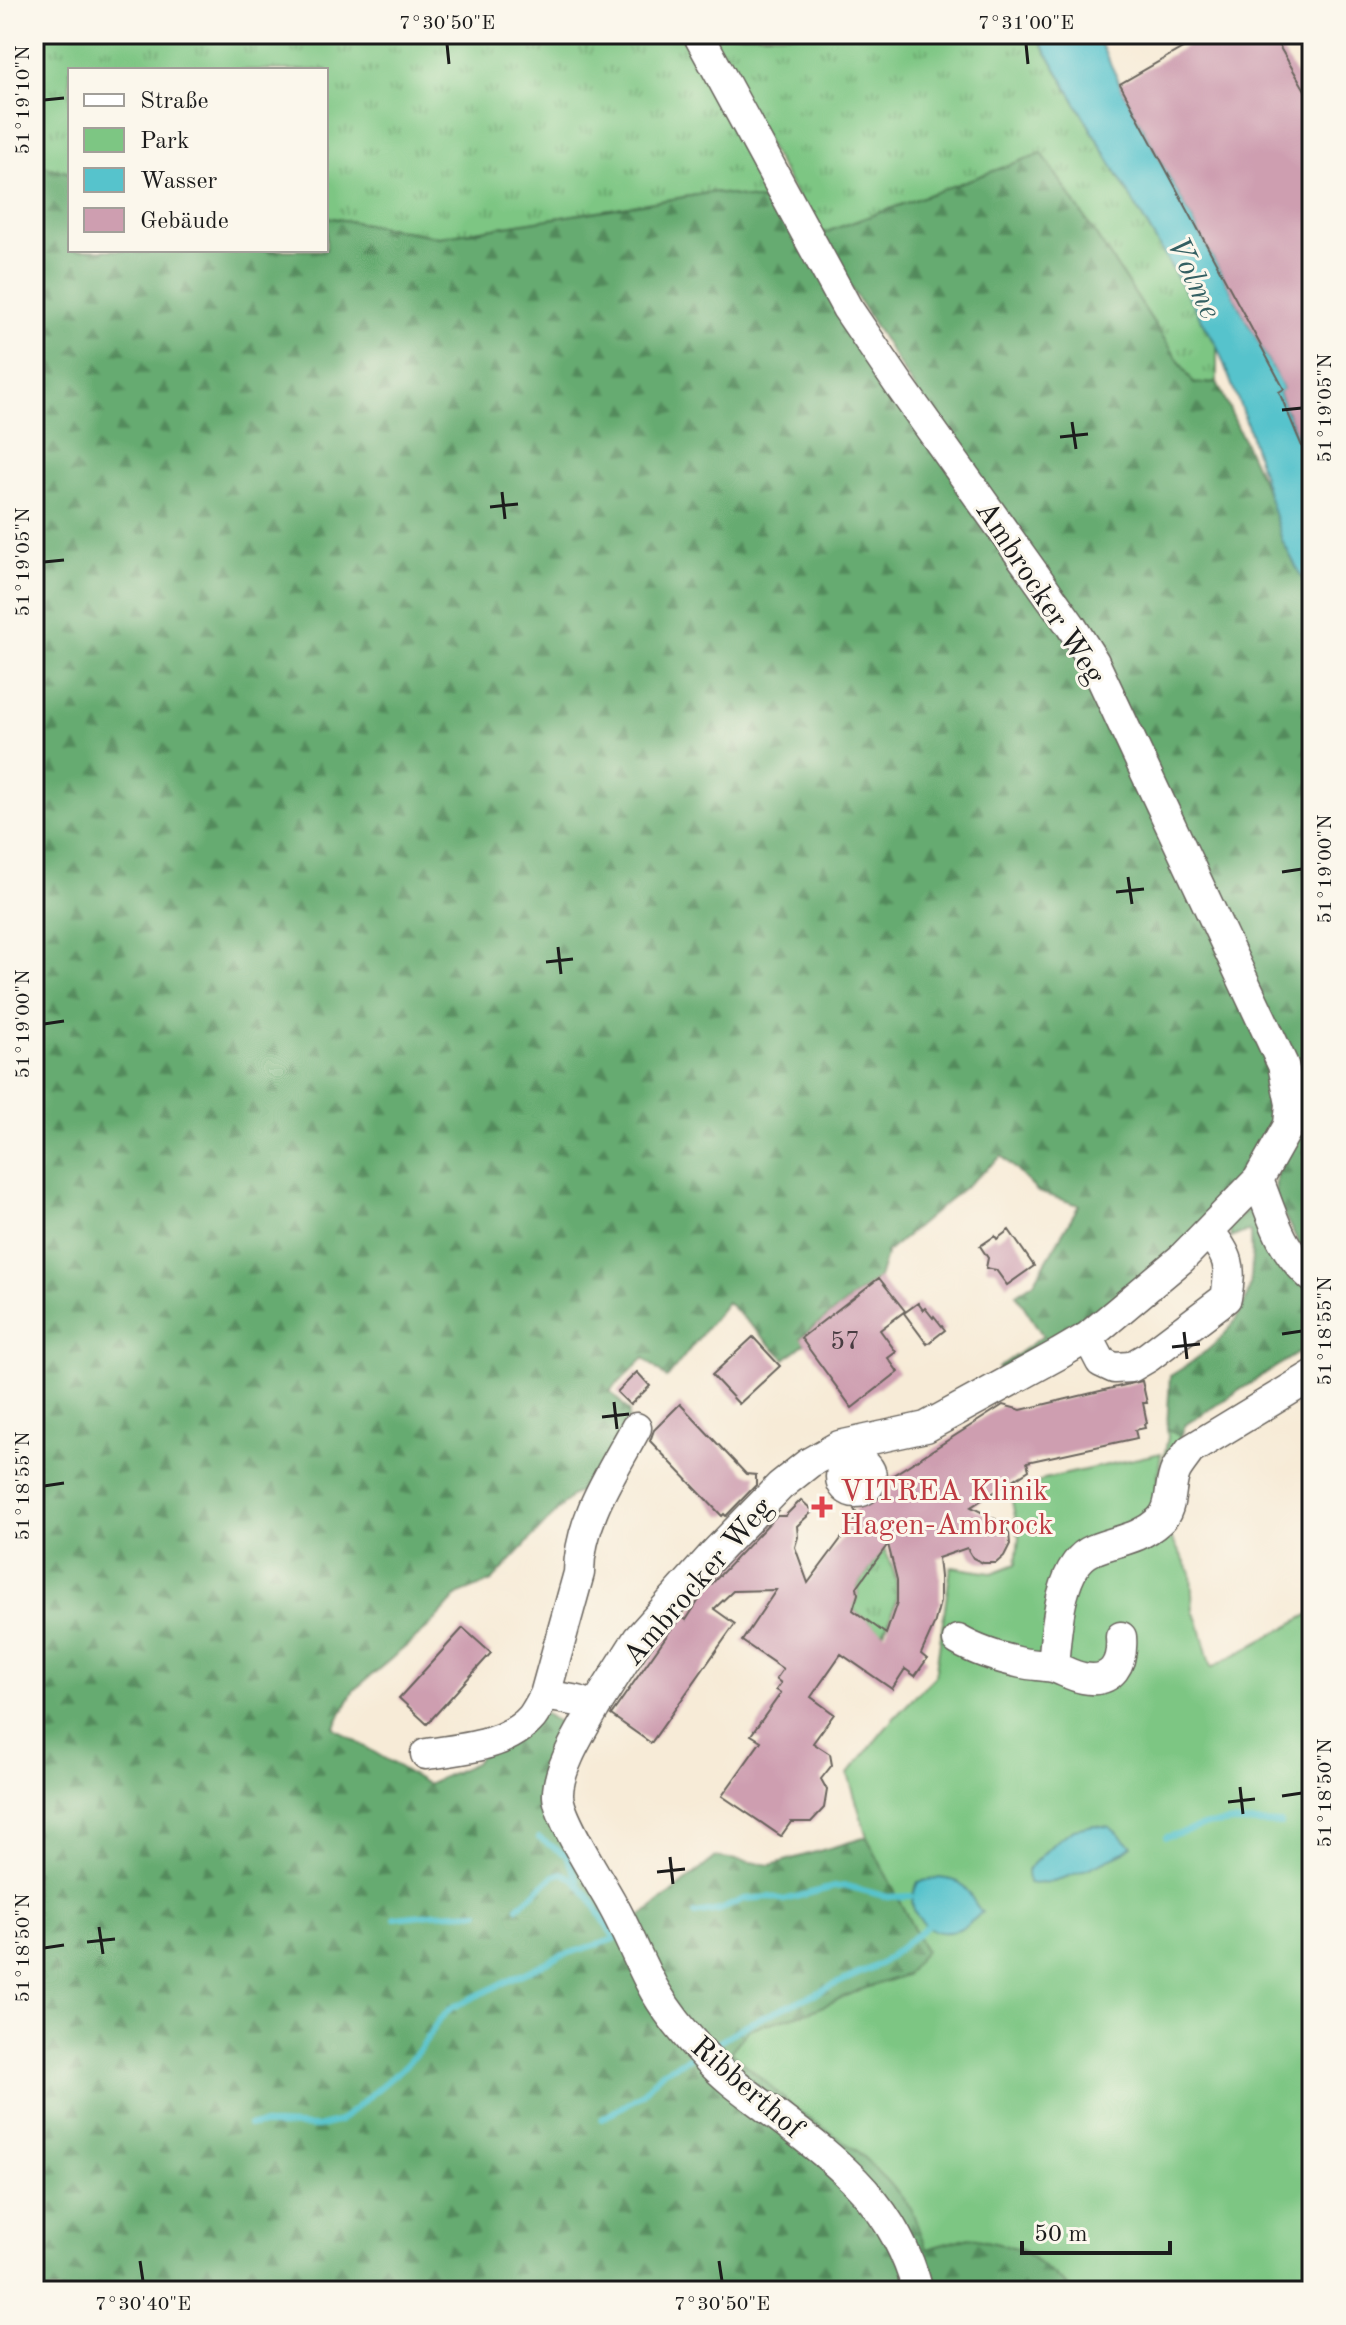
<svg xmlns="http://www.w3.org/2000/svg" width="1346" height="2325" font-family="'Old Standard TT',serif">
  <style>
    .grass { fill: url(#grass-tufts); stroke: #4c7150; stroke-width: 2 }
    .forest { fill: url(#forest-firs); stroke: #416446; stroke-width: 2 }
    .green { fill: #7dc683; stroke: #4c7150; stroke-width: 2 }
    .water { fill: #56c3cc; stroke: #397074; stroke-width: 2 }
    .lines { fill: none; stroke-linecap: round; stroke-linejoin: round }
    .stream { stroke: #56c3cc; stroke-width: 6 }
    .building { fill: #ce9eb0; fill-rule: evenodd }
    .minor-casing { stroke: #69645d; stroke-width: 33 }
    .minor { stroke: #fff; stroke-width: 30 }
    .ticks { fill: none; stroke: #1c1c1c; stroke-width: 3 }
    .health-dot { fill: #e0444e; stroke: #fbf7ec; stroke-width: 3 }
    .labels { text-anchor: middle; stroke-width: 6; stroke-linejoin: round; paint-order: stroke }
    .number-label { font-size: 26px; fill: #483c41 }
    .street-label { font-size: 30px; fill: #1c1c1c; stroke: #fbf7ec }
    .health-label { font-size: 30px; fill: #be3a42; stroke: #fbf7ec; text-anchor: start }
    .water-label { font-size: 32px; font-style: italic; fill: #335f62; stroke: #fbf7ec }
    .neatline { fill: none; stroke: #1c1c1c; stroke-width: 3 }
    .ticks-label { font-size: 20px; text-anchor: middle; fill: #1c1c1c }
  </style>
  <defs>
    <pattern id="grass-tufts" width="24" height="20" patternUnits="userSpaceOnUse" patternTransform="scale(2)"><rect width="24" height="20" fill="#7dc683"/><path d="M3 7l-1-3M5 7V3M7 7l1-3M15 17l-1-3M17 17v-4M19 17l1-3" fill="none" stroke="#66a06a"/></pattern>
    <pattern id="forest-firs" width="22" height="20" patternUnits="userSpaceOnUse" patternTransform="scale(2)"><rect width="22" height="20" fill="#66ab71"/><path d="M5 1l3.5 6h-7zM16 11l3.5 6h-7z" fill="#538a5c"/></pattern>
  </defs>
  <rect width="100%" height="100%" fill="#fbf7ec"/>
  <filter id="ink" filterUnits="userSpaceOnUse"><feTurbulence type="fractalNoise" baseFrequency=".0125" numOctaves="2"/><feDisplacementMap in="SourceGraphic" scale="16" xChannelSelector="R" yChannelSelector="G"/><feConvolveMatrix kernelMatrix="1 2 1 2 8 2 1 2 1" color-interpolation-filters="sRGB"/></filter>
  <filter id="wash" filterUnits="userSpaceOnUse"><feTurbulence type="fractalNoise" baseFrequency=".006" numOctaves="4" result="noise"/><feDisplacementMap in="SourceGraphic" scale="32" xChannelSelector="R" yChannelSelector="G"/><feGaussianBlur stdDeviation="1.8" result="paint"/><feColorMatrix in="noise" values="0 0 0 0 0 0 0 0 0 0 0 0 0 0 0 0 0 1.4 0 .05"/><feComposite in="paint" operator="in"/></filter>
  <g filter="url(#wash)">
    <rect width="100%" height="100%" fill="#f7ebd7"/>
    <path class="grass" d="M34,34H687L783,205L715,192L439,237L326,217V70H70V173L34,164Z
      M707,34H1036L1217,346V382L1194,384L1042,154L818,235Z
      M1167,1428L1181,1437L1169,1473L1159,1483L1168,1437Z
      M884,1549C901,1580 901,1601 883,1633L852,1609L858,1594L857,1587Z"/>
    <path class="forest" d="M1042,153L1194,384L1217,382L1312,590V1268L1275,1198L1276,1175L1300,1126L1104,665L918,395L818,235Z
      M34,164L70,173V250H326V217L439,237L715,192L783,205L1072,641L1260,1031L1280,1106L1272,1138L1225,1205L1107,1311L1003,1374L998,1368L1043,1336L1016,1294L1034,1282L1079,1205L1038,1192L1002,1156L887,1252L879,1278L801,1337L805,1343L785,1359L727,1302L667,1378L644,1358L610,1391L629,1411L628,1429L598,1485L572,1495L492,1581L459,1594L429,1627L354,1690L334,1728L427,1784L475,1763L481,1754L544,1713L560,1724L565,1722L575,1729L555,1795L622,1932L716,1857L771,1865L867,1837L925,1951L906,1975L857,1991L812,2011L749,2029L731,2051L792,2106L856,2150L888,2181L911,2207L926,2249L969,2237L1021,2249L1074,2291H34Z
      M1249,1209H1254L1312,1288V1344L1185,1425L1181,1437L1167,1428L1170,1376C1207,1354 1248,1323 1251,1276C1253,1262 1251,1246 1251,1232L1247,1231L1231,1238L1229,1226Z"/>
    <path class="green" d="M1161,1453L1155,1498L1161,1520L1191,1573L1193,1612L1198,1620L1211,1668L1312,1613V2291H1074L1021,2249L969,2237L926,2249L911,2208L888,2181L856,2150L792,2106L731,2051L749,2029L812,2011L857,1991L906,1975L925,1951L867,1837L848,1774L894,1718L935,1676L951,1567L992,1573L1016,1564L1019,1537L1012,1501L1044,1479Z"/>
    <path class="water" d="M1036,34H1096L1120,84L1284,389L1279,393L1312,470V597L1282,540L1247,424L1217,346Z
      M1094,1825L1110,1827L1132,1846L1124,1852C1100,1863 1052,1888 1028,1883L1027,1870L1056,1841L1074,1829Z
      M939,1878C945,1879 955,1880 960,1883C970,1890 973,1904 982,1912C963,1932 938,1943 918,1917C909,1904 912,1895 918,1882Z"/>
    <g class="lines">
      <path class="stream" d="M1166,1837L1206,1825L1233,1822L1281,1824
        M539,1838L567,1856L578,1880
        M695,1914L720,1910L744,1899L772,1897L784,1900L834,1887L847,1886L888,1897L911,1896
        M395,1918L432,1914L478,1912
        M709,2047L746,2025L880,1964L926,1927
        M602,2119L641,2095L662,2072L693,2056
        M249,2125H278L317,2127L340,2121L404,2067L422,2047L438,2021L451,2008L560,1956L615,1939C602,1919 585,1881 562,1873L554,1876L518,1907"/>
    </g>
    <g id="blocks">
      <path class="building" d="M1207,34H1272L1312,102V470L1279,392L1284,389L1120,84Z
        M1009,1230L1034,1266L1007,1285L996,1270L986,1268L988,1258L980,1246L995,1236L997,1239Z
        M879,1278L905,1311L880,1330L896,1352L888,1358L898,1372L852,1408L801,1338Z
        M918,1303L923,1310L925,1308L933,1318L934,1316L945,1330L927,1344L904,1313Z
        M753,1337L780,1366L739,1404L712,1375Z
        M637,1372L650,1386L630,1405L617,1392Z
        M1142,1381L1147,1403H1143L1147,1423L1144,1424L1145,1428L1135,1430L1137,1438L1027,1462L1029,1470L971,1507L1003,1523L1009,1533L1010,1544L1004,1556L996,1563H983L973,1558L967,1548L938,1558L940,1577V1602L934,1625L921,1654L927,1659L915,1676L905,1669L892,1689L841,1654L811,1697L834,1714L813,1743L830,1754L832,1765L821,1779L827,1790L824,1808L811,1822H791L781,1836L722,1796L761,1741L751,1735L781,1693L776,1690L781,1683L776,1679L783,1669L742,1641L776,1590L733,1591L714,1609L735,1624L651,1743L611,1715L672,1628L682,1617L686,1620L704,1592L776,1516H785L801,1500L813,1511L797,1526L798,1537L795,1547L808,1583L858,1516L854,1509L880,1492L873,1488L1003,1405L1021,1410ZM888,1544L897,1580V1602L886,1634L853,1610L858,1594L857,1587Z
        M680,1404L746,1474L756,1475V1485L726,1516L724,1514L722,1516L650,1441L654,1430Z
        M463,1628L491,1653L427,1724L399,1698Z"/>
    </g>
  </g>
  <g filter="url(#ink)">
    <use href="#blocks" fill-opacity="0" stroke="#69645d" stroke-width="2"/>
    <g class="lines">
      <defs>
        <path id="minor" d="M1258,1180C1274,1219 1279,1248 1312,1277
          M1088,1337L1101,1362L1114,1368L1131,1367L1148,1357L1226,1298C1232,1264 1229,1258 1209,1231
          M636,1428C612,1473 579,1520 579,1573L545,1695L578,1701L595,1707L638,1639L713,1555L780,1486L809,1463L839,1446L926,1427L1059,1354L1088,1337L1181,1259L1258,1180L1289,1125L1291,1104L1283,1065L1094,662L1071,626L900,386L847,308L698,34
          M841 1477a15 15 0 1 1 30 0a15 15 0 1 1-30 0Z
          M958,1640C978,1652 999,1658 1022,1663C1032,1665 1043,1665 1053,1667C1063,1670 1072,1676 1083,1678C1113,1684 1123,1663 1121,1637
          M1053,1667C1056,1636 1058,1564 1093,1550C1117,1540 1138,1540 1159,1521C1174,1508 1168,1486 1176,1470C1180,1463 1186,1456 1190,1450L1312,1376
          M595,1707C582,1730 557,1769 558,1796C560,1821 599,1880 612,1904C628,1932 639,1963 655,1991C669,2015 688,2038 707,2058C726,2079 750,2095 772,2112C840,2164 895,2204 918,2291
          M426,1754C462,1749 507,1746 532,1717C537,1710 541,1702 545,1695"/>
      </defs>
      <use href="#minor" class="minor-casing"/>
      <use href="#minor" class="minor"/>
    </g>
  </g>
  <path class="ticks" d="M447,44L449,64M1026,44L1028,64M44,100L64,98M1282,410L1302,408M1072,422L1076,449M1060,437L1088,434M502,492L505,519M490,507L518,504M44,562L64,560M1282,872L1302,869M1128,877L1132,904M1116,892L1144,889M558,947L561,974M546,962L573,959M44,1024L64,1021M1184,1332L1187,1359M1282,1334L1302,1331M1172,1347L1200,1344M614,1402L617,1429M602,1417L629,1414M44,1486L64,1483M1240,1787L1243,1814M1282,1796L1302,1793M1228,1802L1255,1799M670,1857L673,1884M657,1872L685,1869M99,1927L103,1954M87,1942L115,1939M44,1948L64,1945M140,2261L143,2281M719,2261L722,2281"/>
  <path class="health-dot" d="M818 1495h8v8h8v8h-8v8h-8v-8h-8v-8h8z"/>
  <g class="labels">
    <g class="number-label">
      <text x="845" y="1349">57</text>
    </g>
    <g class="street-label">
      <text transform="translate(1041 592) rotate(57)" y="10">Ambrocker Weg</text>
      <text transform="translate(697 1581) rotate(-49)" y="10">Ambrocker Weg</text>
      <text transform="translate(748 2087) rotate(41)" y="10">Ribberthof</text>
    </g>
    <g class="health-label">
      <text x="840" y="1500">VITREA Klinik<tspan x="840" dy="34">Hagen-Ambrock</tspan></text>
    </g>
    <g class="water-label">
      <text transform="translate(1195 277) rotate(65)" y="11">Volme</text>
    </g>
  </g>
  <rect width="1346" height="2325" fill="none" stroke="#fbf7ec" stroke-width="88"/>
  <rect x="68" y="68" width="260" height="184" fill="#fbf7ec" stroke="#a29f99" stroke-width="2"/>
  <rect x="84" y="94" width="40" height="12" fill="#ffffff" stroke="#a29f99" stroke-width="2"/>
  <text x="140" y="108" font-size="24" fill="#1c1c1c">Straße</text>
  <rect x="84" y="128" width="40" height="24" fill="#7dc683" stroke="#a29f99" stroke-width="2"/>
  <text x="140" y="148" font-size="24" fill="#1c1c1c">Park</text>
  <rect x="84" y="168" width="40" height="24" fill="#56c3cc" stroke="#a29f99" stroke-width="2"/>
  <text x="140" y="188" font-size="24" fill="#1c1c1c">Wasser</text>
  <rect x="84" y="208" width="40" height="24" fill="#ce9eb0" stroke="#a29f99" stroke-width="2"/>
  <text x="140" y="228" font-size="24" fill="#1c1c1c">Gebäude</text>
  <path d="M1022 2241v12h148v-12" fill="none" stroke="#1c1c1c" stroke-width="4"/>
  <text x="1034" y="2241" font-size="24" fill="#1c1c1c" stroke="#fbf7ec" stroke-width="6" paint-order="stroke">50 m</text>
  <rect x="44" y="44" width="1258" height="2237" class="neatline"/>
  <g class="ticks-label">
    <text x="447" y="29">7°30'50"E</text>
    <text x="1026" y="29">7°31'00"E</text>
    <text transform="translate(22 100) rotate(-90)" y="7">51°19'10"N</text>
    <text transform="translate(1324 408) rotate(-90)" y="7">51°19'05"N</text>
    <text transform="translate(22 562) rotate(-90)" y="7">51°19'05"N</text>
    <text transform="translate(1324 869) rotate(-90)" y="7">51°19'00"N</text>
    <text transform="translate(22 1024) rotate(-90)" y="7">51°19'00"N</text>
    <text transform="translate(1324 1331) rotate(-90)" y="7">51°18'55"N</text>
    <text transform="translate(22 1486) rotate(-90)" y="7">51°18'55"N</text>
    <text transform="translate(1324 1793) rotate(-90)" y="7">51°18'50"N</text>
    <text transform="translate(22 1948) rotate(-90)" y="7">51°18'50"N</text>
    <text x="143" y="2310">7°30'40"E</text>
    <text x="722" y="2310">7°30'50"E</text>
  </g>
</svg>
